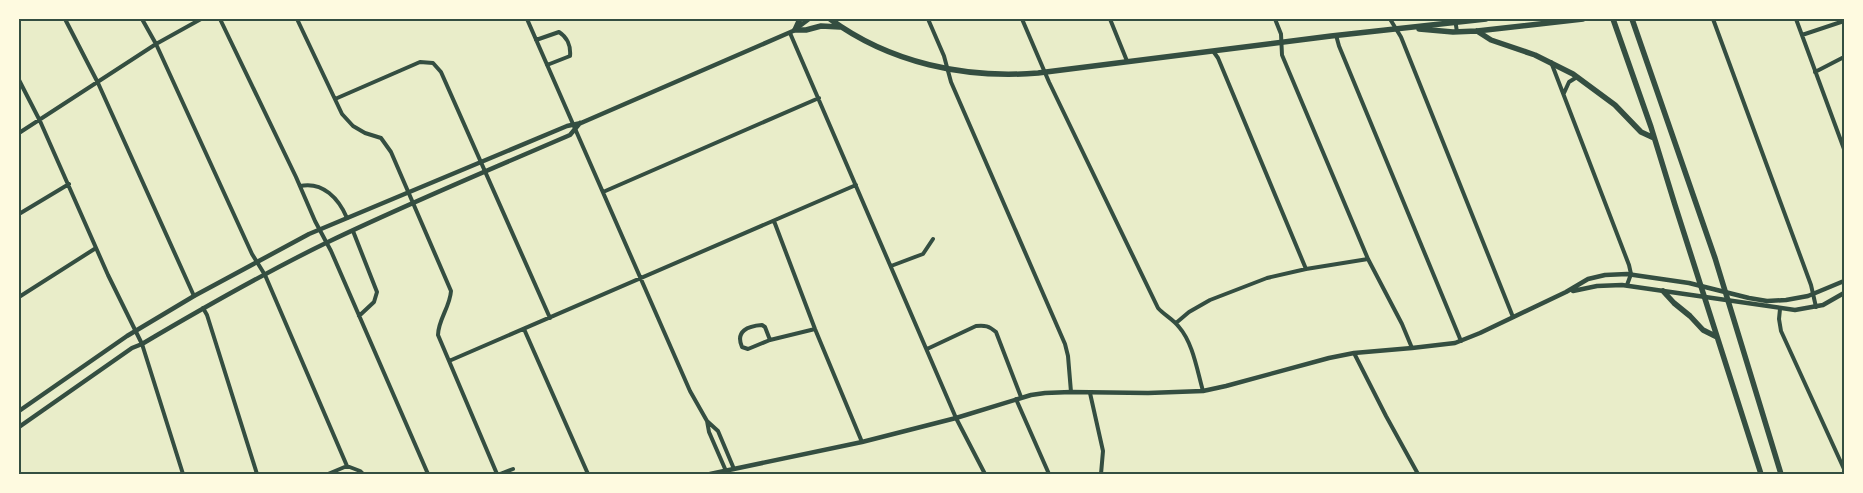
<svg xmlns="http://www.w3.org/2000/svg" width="1863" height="493" font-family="'Fira Sans',sans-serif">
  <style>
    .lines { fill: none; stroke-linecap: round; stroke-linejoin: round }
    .minor { stroke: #344e41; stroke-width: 4 }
    .tertiary { stroke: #344e41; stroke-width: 4.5 }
    .primary { stroke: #344e41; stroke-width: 5.5 }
    .neatline { fill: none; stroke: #344e41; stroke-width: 2 }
  </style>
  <rect width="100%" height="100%" fill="#e9edc9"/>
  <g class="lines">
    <path class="minor" d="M65,19L98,83L194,296
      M142,19L156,44L252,254L265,275L347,466L360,471L363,474
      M220,19L296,177L315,221L331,251L428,474
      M297,19L342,114L353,126L365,133L381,138L391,152L451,291C450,307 438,320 438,335L497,474
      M527,19L690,391L707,421L718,431L734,469
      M928,19L944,56L951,82L1065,344L1068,356L1071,392
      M1022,19L1049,82L1158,308C1164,315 1173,319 1179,327C1193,343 1197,370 1203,391
      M1110,19L1127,61
      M1275,19L1281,34L1282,55L1368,259L1402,324L1412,348
      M1390,19L1401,37L1513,317
      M1455,19L1457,32
      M1713,19L1811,285L1816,307
      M1796,19L1844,149
      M790,33L956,418L985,474
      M1336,35L1339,46L1461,341
      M1802,35L1844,21
      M536,40L559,32C567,37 571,46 570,56L547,65
      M1213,51L1218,58L1306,269
      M1551,62L1629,265L1631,274L1627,285
      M1815,72L1844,57
      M19,80L40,121L108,275L142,344L183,474
      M1564,93L1569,82L1577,77
      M335,99L420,62L433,63L441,72L550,318
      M19,133L156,44L201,19
      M300,186C323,181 339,199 347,218
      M603,192L819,98
      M19,214L69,184
      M774,221L815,329L862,442
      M353,231L377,292L374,302L359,316
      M891,266L923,254L933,239
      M19,297L96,248
      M203,308L207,315L257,474
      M1780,309L1779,319L1781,331L1844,469
      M1176,323L1189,312L1210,300L1267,278L1306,269L1368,259
      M762,325L765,327L770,340L748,349L742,347C735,331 748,326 762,325Z
      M524,329L588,474
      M770,340L815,329
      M927,349L976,326C985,325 989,326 996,332L1021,397
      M1354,353L1386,416L1418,474
      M449,361L856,185
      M1090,393L1103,451L1101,474
      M1016,399L1049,474
      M707,421L709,432L726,471
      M328,474L347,466
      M500,474L513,469"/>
    <path class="tertiary" d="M1573,291L1597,286L1622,285L1795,310L1823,305L1844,293
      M19,411L127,336L194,296L309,234L567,126L581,123L793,31L809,19
      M19,427L132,348L142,344C203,308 264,273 328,242C407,204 489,170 570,135L580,123
      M710,474L862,442L956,418L1031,395L1045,393L1071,392L1148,393L1203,391L1226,386L1329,358L1354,353L1412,348L1455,343L1480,333L1566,292L1588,279L1605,275L1627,274L1689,283L1749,298L1767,301L1786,300L1808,296L1844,281"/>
    <path class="primary" d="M800,19L795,30H806L821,26L840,27
      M830,19C890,63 965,79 1038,73L1331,36L1486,19
      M1613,19L1651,127L1675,205L1761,474
      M1632,19L1715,258L1781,474
      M1419,29L1453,32L1477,31L1583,19
      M1477,31L1491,40L1535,55L1573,74L1615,105L1641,132L1654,138
      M1663,291L1674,303L1690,316L1703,330L1717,337"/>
  </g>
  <rect width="1863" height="493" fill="none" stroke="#fefae0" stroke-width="40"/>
  <rect x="20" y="20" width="1823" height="453" class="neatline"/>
</svg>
